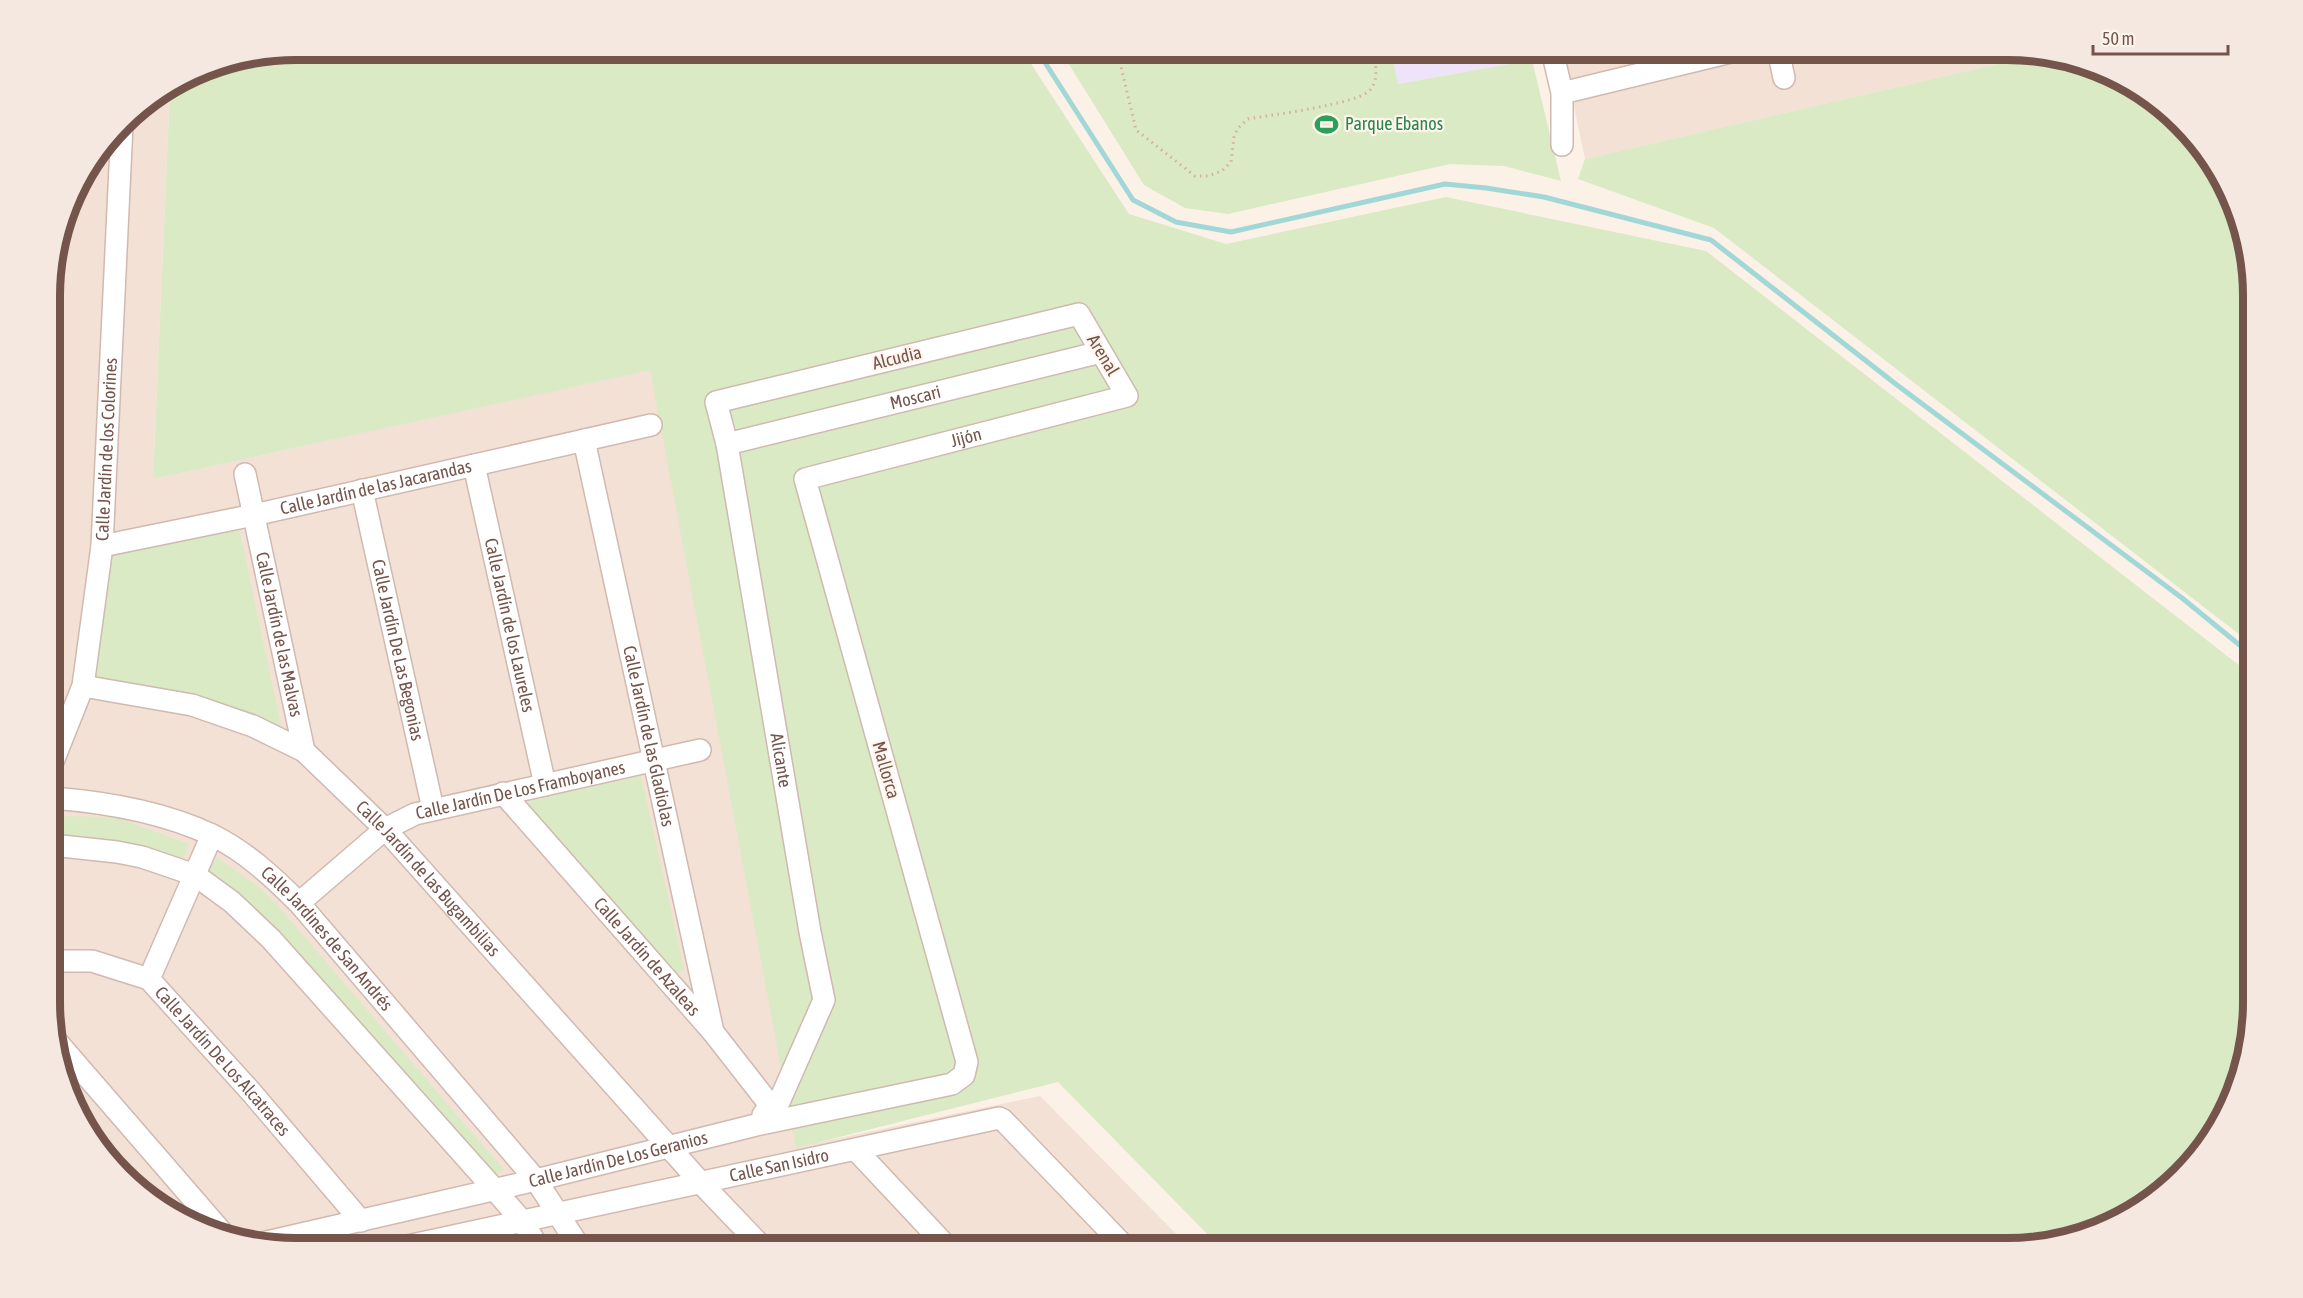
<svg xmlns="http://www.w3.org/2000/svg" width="2303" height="1298" font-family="'Asap Condensed',sans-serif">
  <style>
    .residential { fill: #f3e1d5 }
    .education { fill: #eee3f8 }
    .green { fill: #d9eac5 }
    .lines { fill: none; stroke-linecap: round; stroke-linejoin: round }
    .stream { stroke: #a2d7d7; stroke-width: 5 }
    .minor-casing { stroke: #d0b9b0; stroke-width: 24 }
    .path { stroke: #d6aea2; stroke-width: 3; stroke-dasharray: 1.5 4.5; stroke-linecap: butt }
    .minor { stroke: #fff; stroke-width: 21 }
    .labels { text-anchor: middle; stroke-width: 4.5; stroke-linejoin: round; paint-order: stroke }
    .leisure-label { font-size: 18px; fill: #27864d; stroke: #fff5ed; text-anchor: start }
    .street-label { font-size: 18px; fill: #75544c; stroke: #fff5ed }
    .rim { fill: none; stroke: #75544c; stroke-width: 8 }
  </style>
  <rect width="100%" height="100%" fill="#fcf1e7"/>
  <path class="residential" d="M1562,50H2008L2040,54L1585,159Z
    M170,88L153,479L1110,268L796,1147L1040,1096L1190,1248H295L232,1240L173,1216L91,1139L52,1034V264L75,186L133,111Z"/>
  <path class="education" d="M1391,50H1530L1532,60L1398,84Z"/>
  <path class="green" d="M296,50H1022L1129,214L1226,244L1446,197L1706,251L2253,676V1018L2221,1125L2144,1207L2086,1236L2023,1248H1221L1058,1082L796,1148L650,370L153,479L170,88L202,68Z
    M1060,50H1391L1398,84L1532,60L1561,181L1504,166L1450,164L1228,214L1185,208L1144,185Z
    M2040,54L2071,58L2130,82L2212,159L2241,217L2253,279V645L1714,228L1578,179L1585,159Z
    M239,528L282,731C220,709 161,684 95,680L111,553Z
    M641,776L684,969L674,976L520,802Z
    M52,816L115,817L189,844L184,858L121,840L52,837Z
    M217,858L258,886L278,906L504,1170L489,1178L206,872Z"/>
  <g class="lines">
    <path class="stream" d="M1037,50L1133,200L1176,222L1231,232L1445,184L1486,188L1544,197L1711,240L1897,385L2182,598L2253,656"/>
    <defs>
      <g id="minor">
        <path d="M1552,50L1562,93V145"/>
        <path d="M1778,50L1784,78"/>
        <path d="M1562,93L1739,50"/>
        <path id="s1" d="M584,440L713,1032"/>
        <path id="s2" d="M727,444L1101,352"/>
        <path id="s3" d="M474,465L545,785"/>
        <path id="s4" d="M245,474L304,751"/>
        <path id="s5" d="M362,490L433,809"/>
        <path id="s6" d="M102,546L254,515L651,425"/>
        <path id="s7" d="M83,686L192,705L253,726L304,751L385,829L702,1184L763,1248"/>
        <path id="s8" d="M52,764L83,686L102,546L122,125"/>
        <path id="s9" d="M503,793L713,1032L770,1105L763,1115"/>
        <path id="s10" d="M52,798C105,802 163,812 212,835C245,851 273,877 299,903L536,1180L580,1248"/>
        <path d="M52,845L117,852L142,857L195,875L232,902L271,939L495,1190L522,1221L539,1248"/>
        <path id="s11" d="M299,903L385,829L415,814L700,750"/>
        <path id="s12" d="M52,961H92L149,979L252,1093L361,1221"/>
        <path d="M149,979L212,835"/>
        <path d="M53,1037L227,1238"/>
        <path d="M856,1150L948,1248"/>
        <path id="s13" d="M258,1244L536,1180L756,1125L952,1084L964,1075L967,1062L805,479L1127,396L1079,314L716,402L727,444L810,932L824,1000L779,1102L770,1105"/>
        <path id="s14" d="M398,1248L999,1118L1003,1120L1126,1248"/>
      </g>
    </defs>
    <use href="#minor" class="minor-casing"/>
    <path class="path" d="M1117,50L1136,130L1195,176H1208L1222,171L1231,162L1234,137L1238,128L1248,119C1270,115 1359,104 1370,90C1380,78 1375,63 1372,50"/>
    <use href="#minor" class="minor"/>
  </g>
  <defs>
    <symbol id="stadium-bare" viewBox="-9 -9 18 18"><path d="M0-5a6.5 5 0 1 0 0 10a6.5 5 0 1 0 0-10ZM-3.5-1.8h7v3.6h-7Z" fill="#2e9e5b" stroke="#fff5ed" stroke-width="2.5" paint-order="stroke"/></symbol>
  </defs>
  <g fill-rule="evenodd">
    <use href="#stadium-bare" x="1310" y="108" width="33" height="33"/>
  </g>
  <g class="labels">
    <g class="leisure-label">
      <text x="1345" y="130">Parque Ebanos</text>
    </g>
    <g class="street-label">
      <text transform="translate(1103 355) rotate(59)" y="6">Arenal</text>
      <text transform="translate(897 358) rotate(-14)" y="6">Alcudia</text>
      <text dy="6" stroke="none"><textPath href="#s2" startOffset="194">Moscari</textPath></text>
      <text dy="6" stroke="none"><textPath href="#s13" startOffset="1512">Jijón</textPath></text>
      <text dy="6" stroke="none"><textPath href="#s8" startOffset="322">Calle Jardín de los Colorines</textPath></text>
      <text dy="6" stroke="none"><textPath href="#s6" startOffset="280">Calle Jardín de las Jacarandas</textPath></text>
      <text dy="6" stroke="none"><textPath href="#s3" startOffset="164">Calle Jardín de los Laureles</textPath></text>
      <text dy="6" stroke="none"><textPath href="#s4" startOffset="164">Calle Jardín de las Malvas</textPath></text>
      <text dy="6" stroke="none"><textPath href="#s5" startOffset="164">Calle Jardín De Las Begonias</textPath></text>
      <text dy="6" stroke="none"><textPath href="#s1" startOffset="303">Calle Jardín de las Gladiolas</textPath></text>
      <text dy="6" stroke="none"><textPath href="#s13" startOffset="2511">Alicante</textPath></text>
      <text transform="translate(886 770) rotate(74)" y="6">Mallorca</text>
      <text dy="6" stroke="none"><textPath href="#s11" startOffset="255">Calle Jardín De Los Framboyanes</textPath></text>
      <text dy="6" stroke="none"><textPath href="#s7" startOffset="410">Calle Jardín de las Bugambilias</textPath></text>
      <text dy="6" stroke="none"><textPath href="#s10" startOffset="321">Calle Jardines de San Andrés</textPath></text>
      <text dy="6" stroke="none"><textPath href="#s9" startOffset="218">Calle Jardín de Azaleas</textPath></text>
      <text dy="6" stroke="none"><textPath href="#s12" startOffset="210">Calle Jardín De Los Alcatraces</textPath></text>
      <text dy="6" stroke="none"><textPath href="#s13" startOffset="370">Calle Jardín De Los Geranios</textPath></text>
      <text dy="6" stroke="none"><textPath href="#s14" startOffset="390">Calle San Isidro</textPath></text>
    </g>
  </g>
  <path d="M0 0H2303V1298H0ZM296 60H2007A236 236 0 0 1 2243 296V1002A236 236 0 0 1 2007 1238H296A236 236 0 0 1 60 1002V296A236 236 0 0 1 296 60Z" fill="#f4e8e0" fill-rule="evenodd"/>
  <path class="rim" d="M296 60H2007A236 236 0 0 1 2243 296V1002A236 236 0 0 1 2007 1238H296A236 236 0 0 1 60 1002V296A236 236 0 0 1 296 60Z"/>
  <path d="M2093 45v9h135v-9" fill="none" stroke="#75544c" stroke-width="3"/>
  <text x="2102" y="45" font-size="18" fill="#75544c" stroke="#fff5ed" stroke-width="4.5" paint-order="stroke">50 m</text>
</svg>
